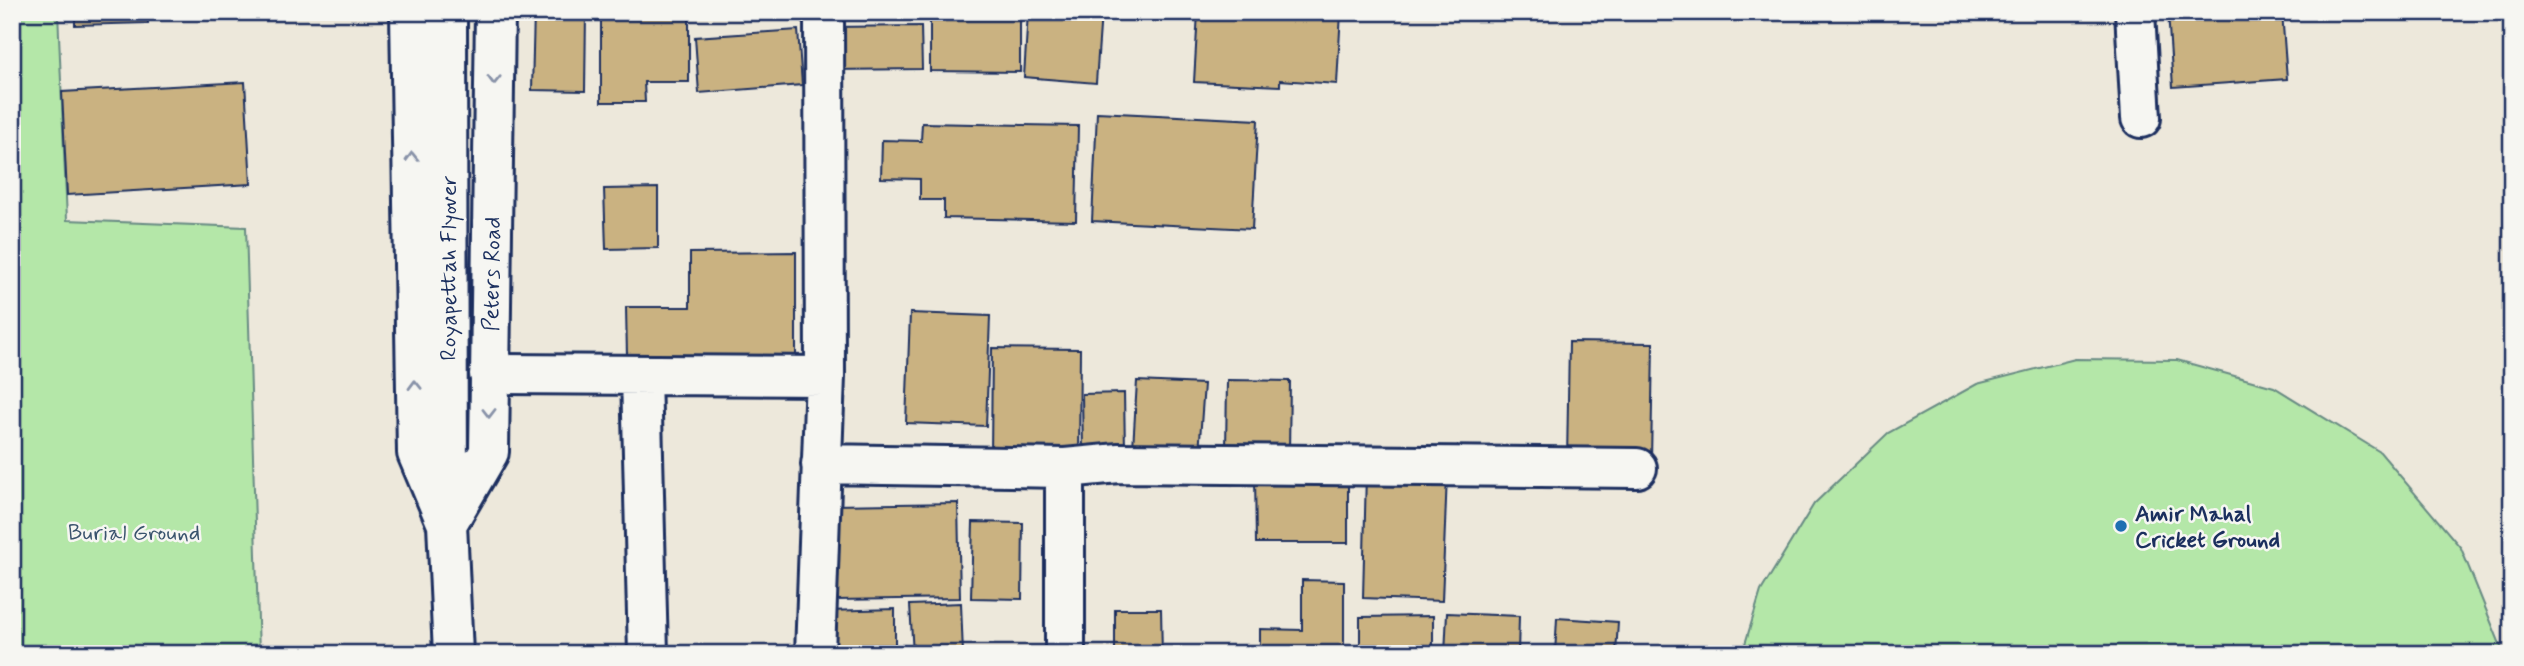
<svg xmlns="http://www.w3.org/2000/svg" width="2524" height="666" font-family="Mynerve,sans-serif">
  <style>
    .green { fill: #b4e7a8; stroke: #688b83; stroke-width: 2 }
    .building { fill: #cab281; stroke: #1b2f5e; stroke-width: 2 }
    .lines { fill: none; stroke-linecap: round; stroke-linejoin: round }
    .minor-casing { stroke: #1b2f5e; stroke-width: 44 }
    .major-casing { stroke: #1b2f5e; stroke-width: 44 }
    .minor { stroke: #f6f6f2; stroke-width: 38 }
    .major { stroke: #f6f6f2; stroke-width: 38 }
    .oneway { stroke: #8892a8 }
    .poi-dot { fill: #1f6fb2; stroke: #f6f6f2; stroke-width: 2.5 }
    .labels { text-anchor: middle; stroke-width: 5; stroke-linejoin: round; paint-order: stroke }
    .street-label { font-size: 23px; fill: #1b2f5e; stroke: #f6f6f2 }
    .poi-label { font-size: 23px; font-weight: bold; fill: #1b2f5e; stroke: #f6f6f2; text-anchor: start }
    .park-label { font-size: 23px; fill: #3a546d; stroke: #f6f6f2 }
  </style>
  <rect width="100%" height="100%" fill="#ede8db"/>
  <filter id="ink" filterUnits="userSpaceOnUse"><feTurbulence type="fractalNoise" baseFrequency=".0143" numOctaves="2"/><feDisplacementMap in="SourceGraphic" scale="14" xChannelSelector="R" yChannelSelector="G"/><feConvolveMatrix kernelMatrix="1 2 1 2 8 2 1 2 1" color-interpolation-filters="sRGB"/></filter>
  <g filter="url(#ink)">
    <path class="green" d="M12,12H58L67,220L246,227L259,654H12Z
      M2075,359L2177,360L2274,387L2380,452L2461,548L2504,654H1742L1761,591L1814,504L1888,433L1977,384Z"/>
    <path class="building" d="M75,12H148V23L75,25Z
      M534,12H586L585,91L532,90Z
      M601,12H689V82H644L645,102H601Z
      M930,12H1020V72L930,71Z
      M1028,12H1101L1096,83L1024,77Z
      M1198,12H1341L1337,84L1280,80V86L1194,82Z
      M2168,12H2282L2287,79L2173,87Z
      M921,26L922,69L830,70L829,27Z
      M798,30L802,85L699,93L695,37Z
      M245,82L251,184L67,195L62,92Z
      M1097,112L1258,120L1252,229L1092,221Z
      M922,123L1078,126L1076,221L944,218V200H920V179L881,178L882,140L921,141Z
      M658,188V248L606,249L604,189Z
      M796,252V356L627,357L626,307H690V253Z
      M910,313L990,316L986,426L906,423Z
      M1569,342L1653,343L1651,463L1567,461Z
      M992,348L1080,349L1079,459L991,458Z
      M1227,380L1290,381L1289,452L1226,451Z
      M1137,381L1204,384L1199,453L1133,448Z
      M1124,393L1125,450L1083,451L1082,394Z
      M1366,472L1447,475L1442,601L1363,598Z
      M1255,476H1348V543H1256Z
      M958,503L960,598L836,600L834,505Z
      M973,522L1023,523L1022,599L971,598Z
      M1302,580L1344,581V654H1260V629L1302,630Z
      M961,603L963,654H913L910,605Z
      M895,609V654H828L827,611Z
      M1115,609H1161L1162,654H1115Z
      M1447,613L1519,616L1518,654H1445Z
      M1433,616V654H1360V617Z
      M1557,618L1618,622L1616,654H1555Z"/>
    <g class="lines">
      <defs>
        <path id="minor" d="M2135,12L2141,118
          M489,374L825,376
          M641,375L648,654
          M821,464L1065,468L1119,463L1637,468
          M815,654L825,376L824,12
          M1065,654V468"/>
        <path id="major" d="M410,12L417,453L447,524L453,654
          M447,12L448,508
          M447,524L489,452L495,12"/>
      </defs>
      <use href="#minor" class="minor-casing"/>
      <use href="#major" class="major-casing"/>
      <use href="#minor" class="minor"/>
      <use href="#major" class="major"/>
    </g>
    <defs><path id="oneway-chevron" d="M-2-3.5L2.5 0L-2 3.5" fill="none" stroke-width="1.6" stroke-linecap="round" stroke-linejoin="round" transform="scale(1.75)"/></defs>
    <g class="oneway">
      <use href="#oneway-chevron" transform="translate(494 80) rotate(91)"/>
      <use href="#oneway-chevron" transform="translate(412 157) rotate(-91)"/>
      <use href="#oneway-chevron" transform="translate(415 385) rotate(-91)"/>
      <use href="#oneway-chevron" transform="translate(489 413) rotate(90)"/>
    </g>
  </g>
  <circle class="poi-dot" cx="2121" cy="526" r="7"/>
  <g class="labels">
    <g class="street-label">
      <text transform="translate(448 268) rotate(-90)" y="8">Royapettah Flyover</text>
      <text transform="translate(491 274) rotate(-89)" y="8">Peters Road</text>
    </g>
    <g class="poi-label">
      <text x="2135" y="521">Amir Mahal<tspan x="2135" dy="26">Cricket Ground</tspan></text>
    </g>
    <g class="park-label">
      <text x="134" y="540">Burial Ground</text>
    </g>
  </g>
  <rect width="2524" height="666" fill="none" stroke="#f6f6f2" stroke-width="42"/>
  <rect x="21" y="21" width="2482" height="624" fill="none" stroke="#1b2f5e" stroke-width="2.5" filter="url(#ink)"/>
</svg>
